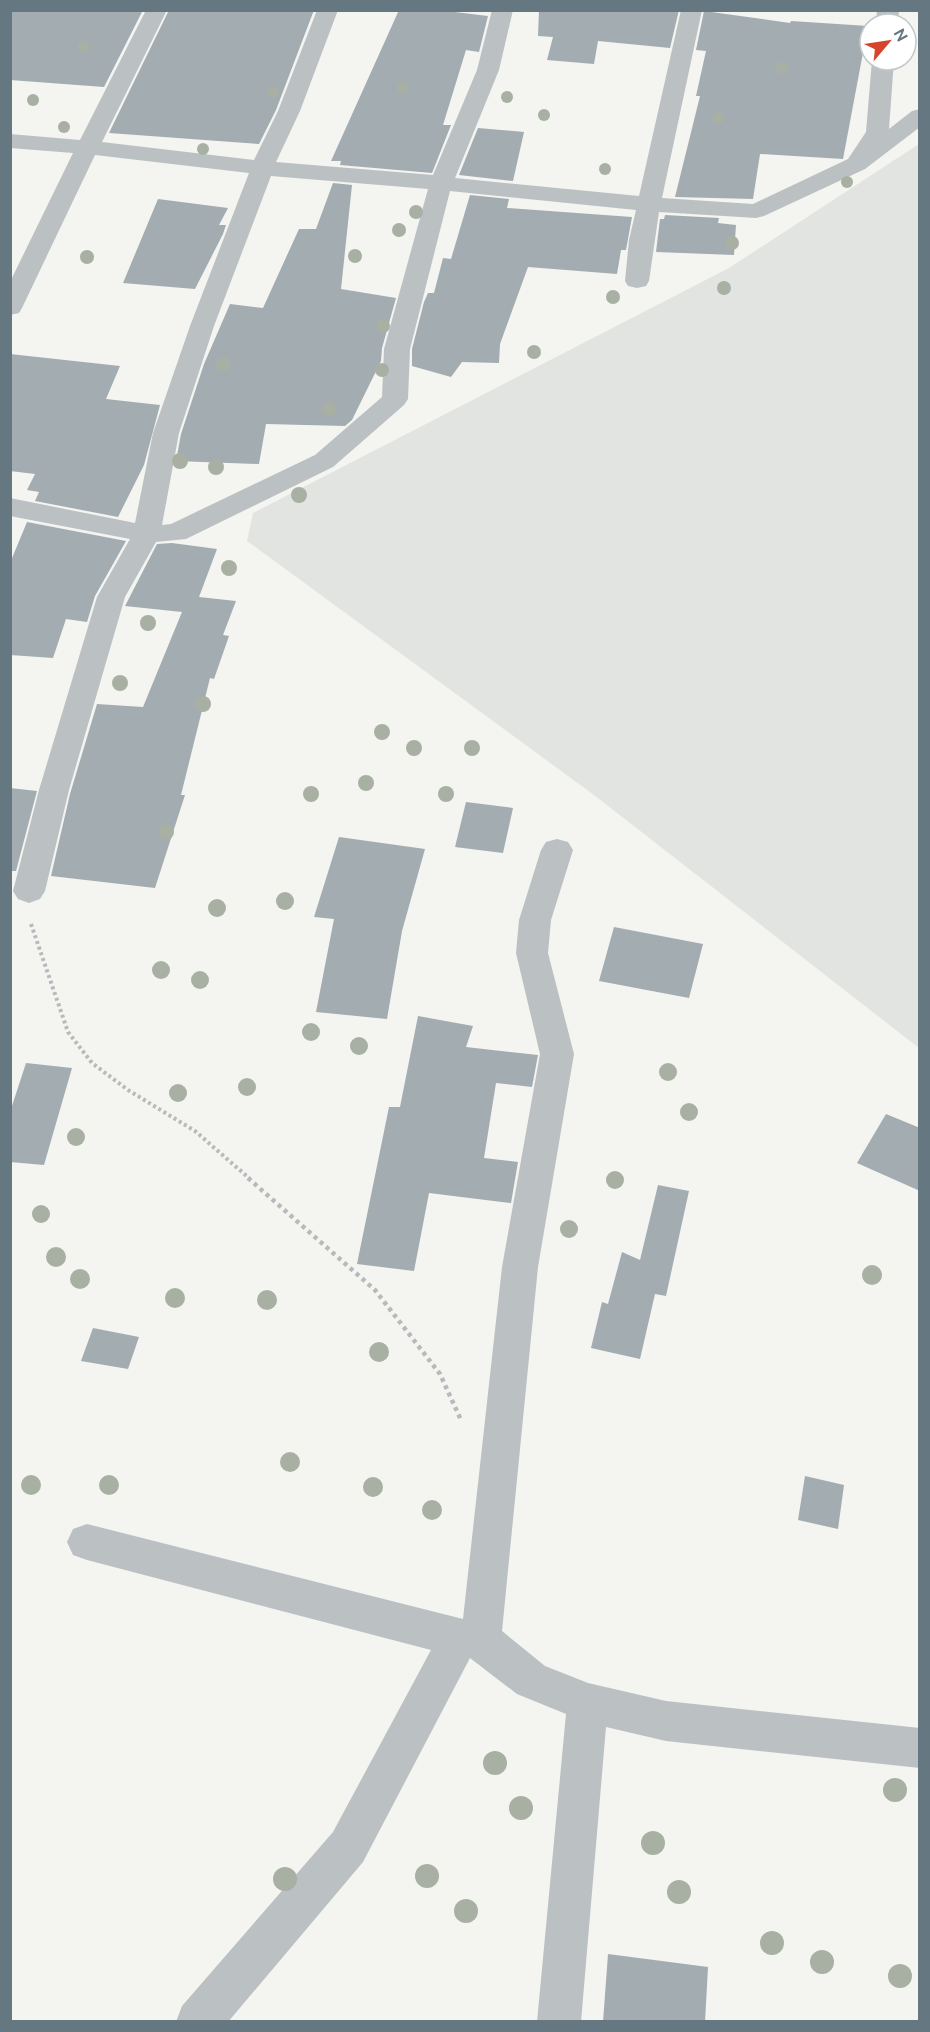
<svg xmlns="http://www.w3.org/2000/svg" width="930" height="2032" font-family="Ubuntu,sans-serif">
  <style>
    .built { fill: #e2e4e2 }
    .building { fill: #a3acb0 }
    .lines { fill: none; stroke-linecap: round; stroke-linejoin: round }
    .path-far1 { stroke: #b7babc; stroke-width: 4; stroke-dasharray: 3 3; stroke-linecap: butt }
    .path { stroke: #b7babc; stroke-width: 4.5; stroke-dasharray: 4 4; stroke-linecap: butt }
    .minor { fill: #bbc0c2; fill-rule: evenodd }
    .tree { fill: #a8b0a3 }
  </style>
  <rect width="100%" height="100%" fill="#f4f4f1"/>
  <path class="built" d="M919,144V1048L594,795L247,541L253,513L729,268Z"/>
  <path class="building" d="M10,10H143L104,87L10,80Z
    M169,10H314L276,110L259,144L109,133Z
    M399,10H438L488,16L479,52L466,50L443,125H451L432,173L340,165L341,161H331Z
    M539,10H679L670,48L598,41L594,64L547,60L553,37L538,36Z
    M704,11L790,23L791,21L868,26L843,159L760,154L753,199L675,197L700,96H696L706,51L696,50Z
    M478,128L524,132L513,181L459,175Z
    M333,183L352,185L341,289L396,298L382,348L381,361L352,420L345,426L266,424L259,464L176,461L181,434L204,364L230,304L263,308L299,229H316Z
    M470,195L509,199L507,208L632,217L626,250H621L617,274L528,267L500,344L499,363L462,362L451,377L412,366V349L424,302L428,293H434L443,258L451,259Z
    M158,199L228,208L219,225H226L223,234L195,289L123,283Z
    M665,215L719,218L718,223L736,225L734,255L656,252L660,219H664Z
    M10,354L120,366L106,399L160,405L144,465L118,517L35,501L39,492L27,490L35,474L10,471Z
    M27,522L126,541L95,596L87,622L66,619L53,658L10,655V563Z
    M172,543L217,549L199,597L236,601L223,635L229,636L214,679L210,678L181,795H185L155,888L51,876L70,794L97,704L143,707L182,612L125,606L157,544Z
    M10,788L37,791L16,871H10Z
    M466,802L513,808L503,853L455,847Z
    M339,837L425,849L402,931L387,1019L316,1012L334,919L314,917Z
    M614,927L703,944L689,998L599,981Z
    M418,1016L473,1026L466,1047L538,1055L532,1087L496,1083L484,1158L518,1162L511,1203L429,1193L414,1271L357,1264L389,1107H400Z
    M26,1063L72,1068L44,1165L10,1162V1112Z
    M886,1114L920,1128V1191L857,1163Z
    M658,1185L689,1191L666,1296L655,1294L640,1359L591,1348L602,1302L608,1304L622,1252L640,1260Z
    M93,1328L139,1337L128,1369L81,1361Z
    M805,1476L844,1485L838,1529L798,1520Z
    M608,1954L708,1967L705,2022H603Z"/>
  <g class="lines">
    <path class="path-far1" d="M31,924L68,1032L92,1063L128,1090L195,1131L250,1179"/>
    <path class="path" d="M248,1178L375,1290L440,1374L461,1420"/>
    <path class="minor" d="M146,10H167L102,142L254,160L278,111L317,10H338L300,111L276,162L433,175L477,70L492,10H513L499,70L455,178L639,196L681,10H702L662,198L753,204L848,159L866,132L872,60H894L889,129L912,111L920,109V127L865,169L764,216L756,218L659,212L649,281L646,286L637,288L628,286L625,281L629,240L636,210L450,191L410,349L408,399L404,405L333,467L186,539L156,542L125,597L69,790L45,891L40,899L29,903L18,899L13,891L39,790L97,597L130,539L10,516V498L135,523L153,433L190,326L249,173L95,155L22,308L19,313L10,315V282L73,153L10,148V134L80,140ZM271,176L428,189L384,349L382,397L315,455L171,524L162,525L179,433L214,326Z
      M877,10H899L898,24H876Z
      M557,839L568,842L573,850L551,920L548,953L574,1054L538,1267L502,1631L545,1666L588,1683L666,1701L920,1728V1768L666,1741L606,1727L581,2022H537L566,1714L517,1694L470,1658L363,1862L228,2022H176L182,2006L333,1832L431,1650L87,1560L73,1555L67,1542L73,1529L87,1524L463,1619L502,1267L540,1054L516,953L519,920L541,850L546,842Z"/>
  </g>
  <g class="tree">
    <circle cx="83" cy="47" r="6"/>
    <circle cx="782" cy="68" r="6"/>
    <circle cx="403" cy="88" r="6"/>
    <circle cx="273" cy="92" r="6"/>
    <circle cx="507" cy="97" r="6"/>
    <circle cx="33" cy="100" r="6"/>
    <circle cx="544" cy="115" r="6"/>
    <circle cx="718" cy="118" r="6"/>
    <circle cx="64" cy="127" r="6"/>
    <circle cx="203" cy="149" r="6"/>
    <circle cx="605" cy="169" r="6"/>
    <circle cx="847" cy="182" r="6"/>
    <circle cx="416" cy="212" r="7"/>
    <circle cx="399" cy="230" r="7"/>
    <circle cx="732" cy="243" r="7"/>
    <circle cx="355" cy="256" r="7"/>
    <circle cx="87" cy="257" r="7"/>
    <circle cx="724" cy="288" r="7"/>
    <circle cx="613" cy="297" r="7"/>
    <circle cx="383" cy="326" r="7"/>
    <circle cx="534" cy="352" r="7"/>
    <circle cx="223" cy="364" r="7"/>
    <circle cx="382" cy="370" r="7"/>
    <circle cx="329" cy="409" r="7"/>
    <circle cx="180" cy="461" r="8"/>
    <circle cx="216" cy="467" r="8"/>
    <circle cx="299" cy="495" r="8"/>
    <circle cx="229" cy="568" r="8"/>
    <circle cx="148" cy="623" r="8"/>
    <circle cx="120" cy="683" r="8"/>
    <circle cx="203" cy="704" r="8"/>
    <circle cx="382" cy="732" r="8"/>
    <circle cx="414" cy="748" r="8"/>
    <circle cx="472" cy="748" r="8"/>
    <circle cx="366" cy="783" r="8"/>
    <circle cx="311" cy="794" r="8"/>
    <circle cx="446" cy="794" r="8"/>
    <circle cx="166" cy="832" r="8"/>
    <circle cx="285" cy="901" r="9"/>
    <circle cx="217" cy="908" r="9"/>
    <circle cx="161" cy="970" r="9"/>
    <circle cx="200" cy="980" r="9"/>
    <circle cx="311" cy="1032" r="9"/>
    <circle cx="359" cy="1046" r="9"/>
    <circle cx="668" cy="1072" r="9"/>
    <circle cx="247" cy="1087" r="9"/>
    <circle cx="178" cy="1093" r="9"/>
    <circle cx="689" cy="1112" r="9"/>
    <circle cx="76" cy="1137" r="9"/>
    <circle cx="615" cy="1180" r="9"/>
    <circle cx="41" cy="1214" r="9"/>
    <circle cx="569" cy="1229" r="9"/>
    <circle cx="56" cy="1257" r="10"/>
    <circle cx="872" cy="1275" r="10"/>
    <circle cx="80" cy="1279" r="10"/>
    <circle cx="175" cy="1298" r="10"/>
    <circle cx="267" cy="1300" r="10"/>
    <circle cx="379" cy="1352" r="10"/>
    <circle cx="290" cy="1462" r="10"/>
    <circle cx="31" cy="1485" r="10"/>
    <circle cx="109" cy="1485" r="10"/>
    <circle cx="373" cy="1487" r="10"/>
    <circle cx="432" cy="1510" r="10"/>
    <circle cx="495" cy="1763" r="12"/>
    <circle cx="895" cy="1790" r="12"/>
    <circle cx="521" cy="1808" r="12"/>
    <circle cx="653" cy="1843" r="12"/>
    <circle cx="427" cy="1876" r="12"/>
    <circle cx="285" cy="1879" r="12"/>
    <circle cx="679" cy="1892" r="12"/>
    <circle cx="466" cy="1911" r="12"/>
    <circle cx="772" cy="1943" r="12"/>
    <circle cx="822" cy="1962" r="12"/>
    <circle cx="900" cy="1976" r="12"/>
  </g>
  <rect width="930" height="2032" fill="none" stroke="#657780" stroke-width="24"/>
  <g transform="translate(888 42) rotate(61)"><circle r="28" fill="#ffffff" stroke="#c1c9cc" stroke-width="1.5"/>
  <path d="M0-4.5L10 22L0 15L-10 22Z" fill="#d7442e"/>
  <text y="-9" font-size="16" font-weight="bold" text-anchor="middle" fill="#657780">N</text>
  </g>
</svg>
